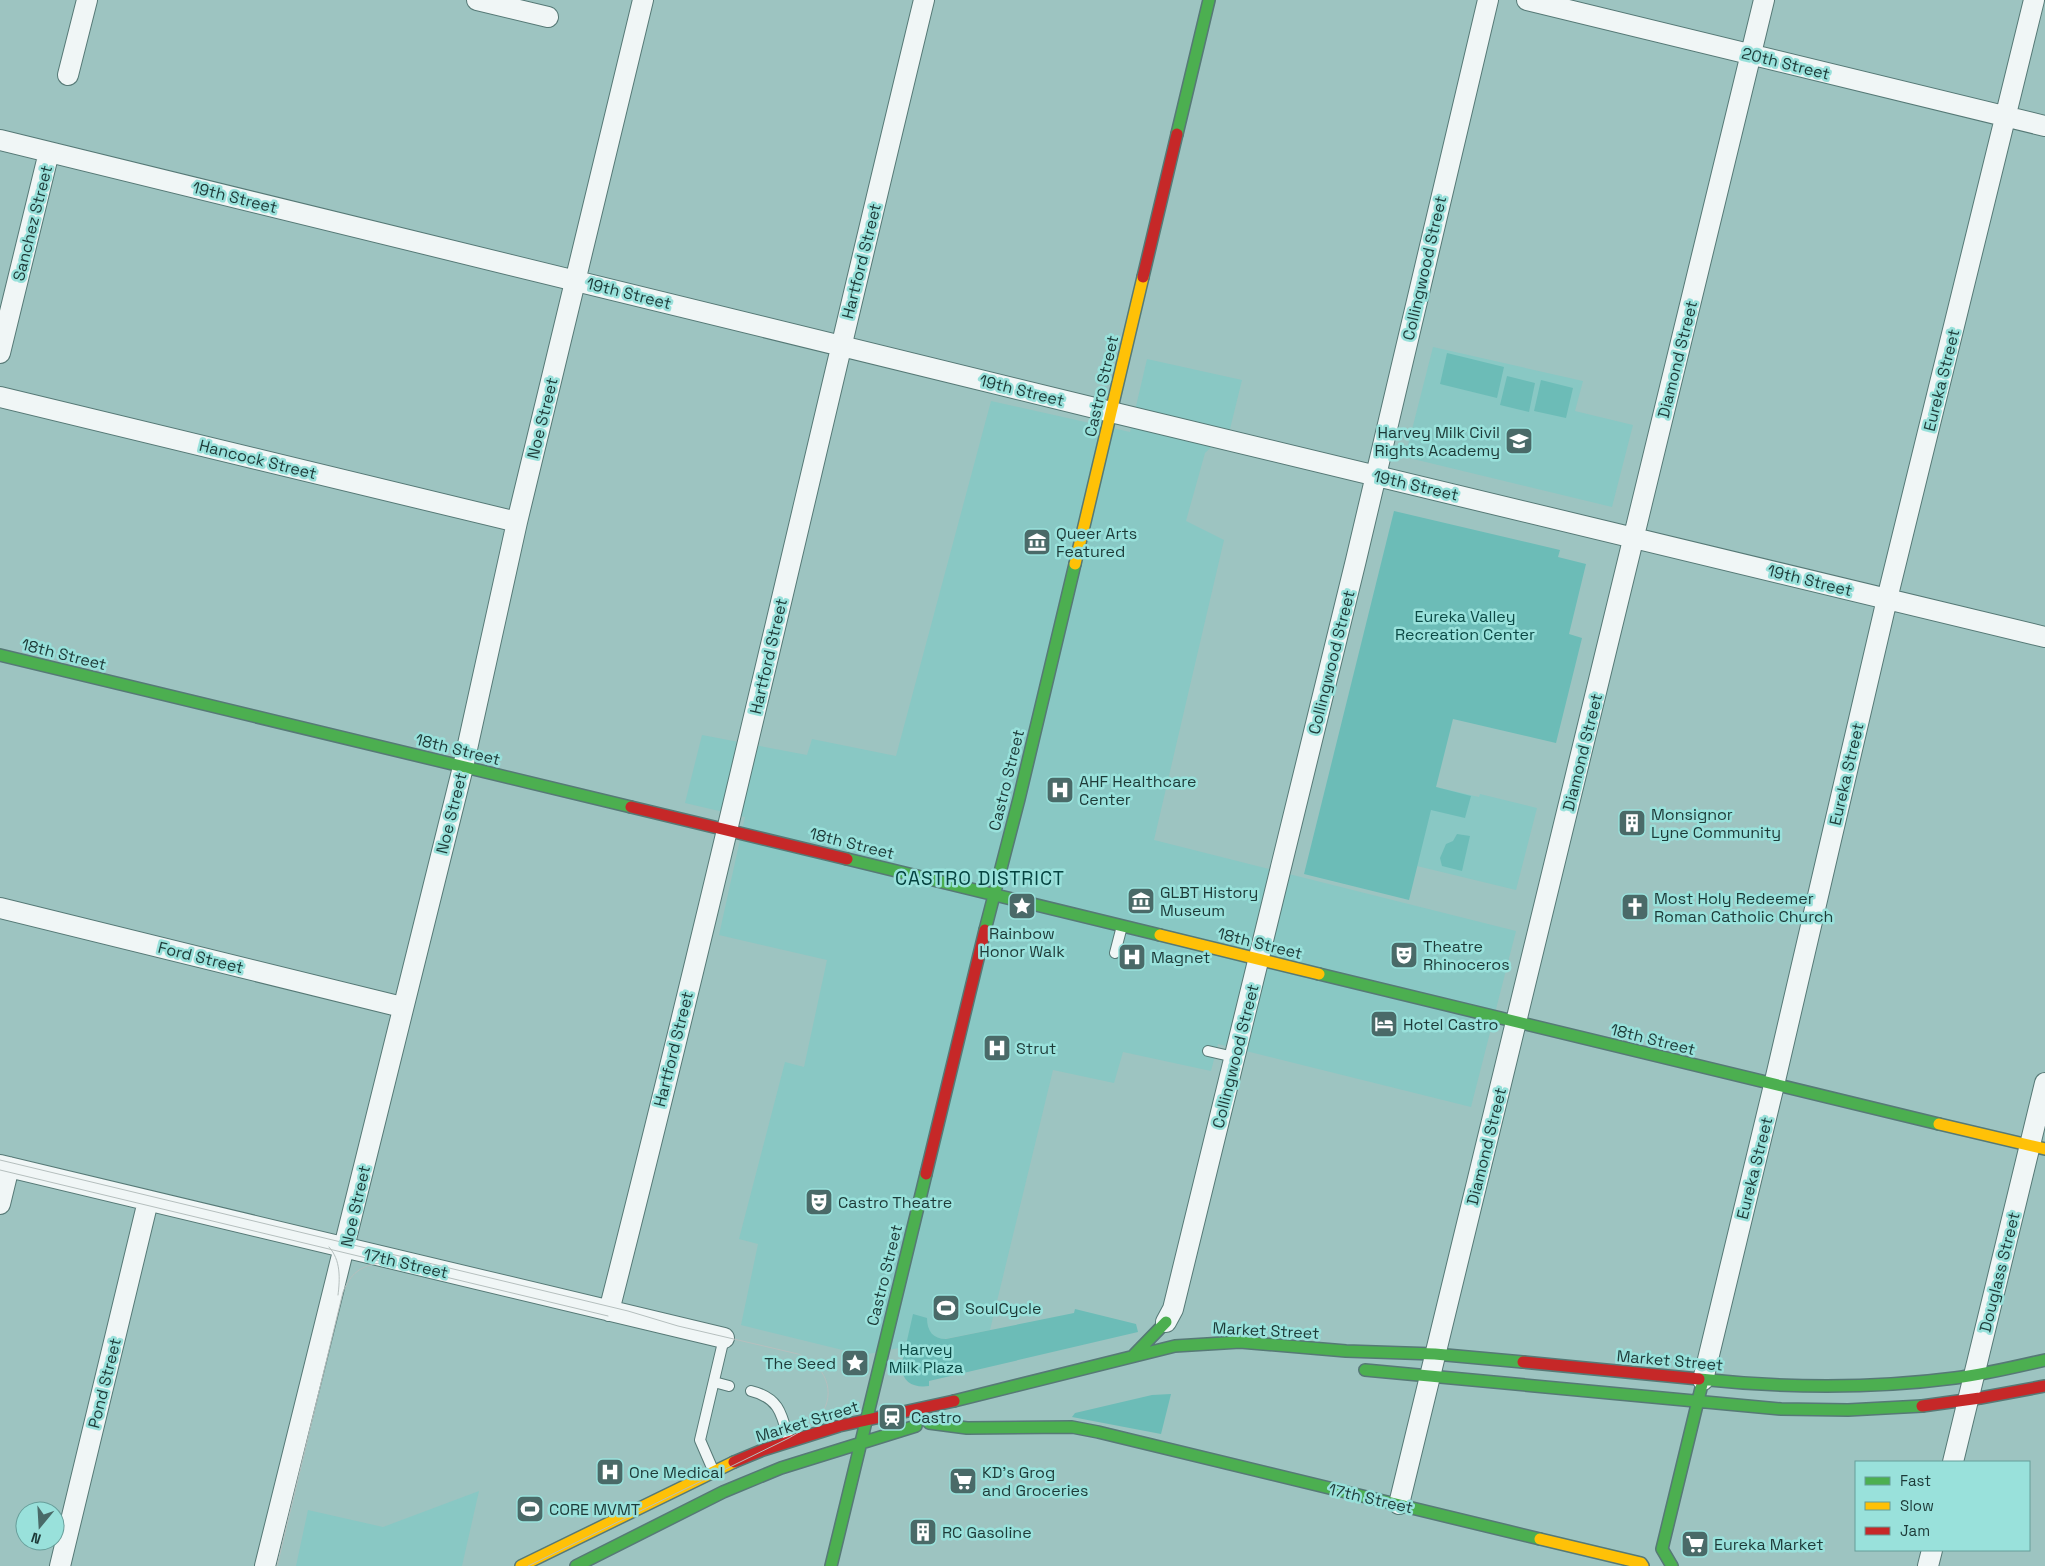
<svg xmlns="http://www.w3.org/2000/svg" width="2045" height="1566" font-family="'Space Grotesk',sans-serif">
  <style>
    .built { fill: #89c8c4 }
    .green { fill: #6cbcb7 }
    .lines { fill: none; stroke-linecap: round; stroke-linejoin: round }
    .lane-casing { stroke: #567976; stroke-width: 12 }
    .street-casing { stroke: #567976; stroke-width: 22 }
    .fast-casing { stroke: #567976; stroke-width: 14 }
    .slow-casing { stroke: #567976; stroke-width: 14 }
    .jam-casing { stroke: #567976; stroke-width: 14 }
    .lane { stroke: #f0f6f6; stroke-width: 10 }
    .street { stroke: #f0f6f6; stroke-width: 20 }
    .fast { stroke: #4caf50; stroke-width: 11 }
    .slow { stroke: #ffc107; stroke-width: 11 }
    .jam { stroke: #c62828; stroke-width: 11 }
    .tram { stroke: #b5bfbe; stroke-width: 1 }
    .labels { text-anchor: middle; stroke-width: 5; stroke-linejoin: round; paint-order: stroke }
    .street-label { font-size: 16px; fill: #1d3a38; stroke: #99e1db }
    .poi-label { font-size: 16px; fill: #1d3a38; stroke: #99e1db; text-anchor: start }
    .park-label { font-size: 16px; fill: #0c4945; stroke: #99e1db }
    .quarter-label { font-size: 19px; letter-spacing: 1px; fill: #04423f; stroke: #99e1db }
  </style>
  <rect width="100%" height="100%" fill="#9dc4c1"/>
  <path class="built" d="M1433,347L1583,381L1575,411L1633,425L1612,507L1405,457Z
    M1147,359L1242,380L1230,429L1205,453L1186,521L1224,540L1154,840L1516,931L1471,1107L1218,1044L1211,1071L1123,1052L1114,1083L1053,1070L990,1330L863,1355L741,1325L758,1244L739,1239L785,1062L804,1067L827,960L719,935L745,817L685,803L702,735L807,755L812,739L896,756L991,401L1130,432Z
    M1436,787L1479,797L1480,794L1537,808L1516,890L1417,866Z
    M479,1491L462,1566H296L308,1510L383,1527Z"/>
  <path class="green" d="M1447,353L1504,367L1497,398L1440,384Z
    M1507,376L1535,383L1529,412L1500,405Z
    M1541,380L1573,388L1566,418L1534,411Z
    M1394,511L1560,550L1558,557L1586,564L1569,634L1582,638L1556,743L1453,719L1436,787L1471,796L1465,818L1431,810L1409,900L1304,874Z
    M1457,834L1470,836L1462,871L1442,866L1440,858L1446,844L1453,841Z
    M1075,1309L1136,1324L1138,1332L929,1381V1386C914,1388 903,1383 901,1367L913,1314L927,1318C927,1331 933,1339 946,1339L1074,1313Z
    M1171,1394L1161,1434L1072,1417L1075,1413L1152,1395Z"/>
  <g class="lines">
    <defs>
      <path id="lane" d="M1115,953L1122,926
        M1208,1051L1234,1057
        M714,1382L729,1386
        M751,1391C780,1398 782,1415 789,1441
        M713,1470L700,1440L724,1338"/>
      <path id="street" d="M477,0L548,17
        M1527,0L2045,126
        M68,75L87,0
        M0,140L1111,412L2045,637
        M0,353L49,152
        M0,397L517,522
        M0,908L402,1007
        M0,1165L724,1338
        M0,1204L9,1167
        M609,1311C720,875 818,437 924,0
        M1166,1322L1173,1309L1356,560L1488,0
        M1703,1380L1774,1085L1887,599L2034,0
        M1953,1462L2045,1083
        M1399,1504L1764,0
        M60,1566L148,1201
        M265,1566L463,767L517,522L643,0
        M1928,1566L1932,1550"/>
      <path id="fast" d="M1177,134L1209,0
        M0,655L631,807
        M847,859L1160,935
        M985,930L1019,799L1075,564
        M1319,974L1939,1124
        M1133,1356L1166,1322
        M1365,1370L1781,1409L1848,1410L1922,1406
        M1699,1379C1784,1388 1870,1389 1955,1378C1985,1374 2015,1367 2045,1360
        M954,1401L1175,1346L1240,1342L1346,1351L1435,1354L1523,1362
        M929,1423L967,1428L1072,1427L1098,1432
        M1098,1432L1540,1539
        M576,1566L723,1492L781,1468L916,1426
        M831,1566L926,1174
        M1672,1566L1662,1549L1703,1380"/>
      <path id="slow" d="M1075,564L1143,277
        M1160,935L1319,974
        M1939,1124L2045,1149
        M1540,1539L1641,1563L1643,1566
        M521,1566L734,1462"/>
      <path id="jam" d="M1143,277L1177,134
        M631,807L847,859
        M926,1174L985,930
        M1523,1362L1699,1379
        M1922,1406L1980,1398L2045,1386
        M734,1462L763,1450L839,1426L954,1401"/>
    </defs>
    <use href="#lane" class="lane-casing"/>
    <use href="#street" class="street-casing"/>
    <use href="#fast" class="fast-casing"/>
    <use href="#slow" class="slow-casing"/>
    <use href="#jam" class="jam-casing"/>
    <use href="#lane" class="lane"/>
    <use href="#street" class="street"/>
    <use href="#fast" class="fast"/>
    <use href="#slow" class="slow"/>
    <use href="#jam" class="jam"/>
    <path class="tram" d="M0,1160L628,1311L678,1326L798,1354C824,1363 838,1392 820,1416C812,1426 799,1432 789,1438L528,1566
      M0,1170L608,1316
      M329,1247C341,1260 340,1279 338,1295
      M277,1566L343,1292C350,1274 361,1265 381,1263"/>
  </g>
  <defs>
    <symbol id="school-square" viewBox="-11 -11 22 22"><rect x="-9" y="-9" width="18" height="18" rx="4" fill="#4a6a68" stroke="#99e1db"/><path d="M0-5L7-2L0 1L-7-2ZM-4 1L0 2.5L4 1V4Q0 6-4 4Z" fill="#fff"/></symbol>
    <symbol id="museum-square" viewBox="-11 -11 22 22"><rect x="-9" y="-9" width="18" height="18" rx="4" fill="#4a6a68" stroke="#99e1db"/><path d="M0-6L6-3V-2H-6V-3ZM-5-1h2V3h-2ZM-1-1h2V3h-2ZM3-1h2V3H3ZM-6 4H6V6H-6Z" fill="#fff"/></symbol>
    <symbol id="hospital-square" viewBox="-11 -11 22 22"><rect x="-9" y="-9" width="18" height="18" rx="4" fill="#4a6a68" stroke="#99e1db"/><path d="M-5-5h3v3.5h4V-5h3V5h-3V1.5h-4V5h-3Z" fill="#fff"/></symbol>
    <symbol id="building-square" viewBox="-11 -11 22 22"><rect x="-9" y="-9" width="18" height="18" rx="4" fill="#4a6a68" stroke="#99e1db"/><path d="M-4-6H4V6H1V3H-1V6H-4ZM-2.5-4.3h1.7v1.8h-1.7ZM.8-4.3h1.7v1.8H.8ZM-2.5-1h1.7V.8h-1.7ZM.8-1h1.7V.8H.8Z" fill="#fff"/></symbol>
    <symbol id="sight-square" viewBox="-11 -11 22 22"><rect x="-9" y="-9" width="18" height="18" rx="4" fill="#4a6a68" stroke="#99e1db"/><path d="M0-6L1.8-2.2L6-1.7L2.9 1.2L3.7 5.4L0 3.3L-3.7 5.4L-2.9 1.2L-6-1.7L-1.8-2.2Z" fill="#fff"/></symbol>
    <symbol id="church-square" viewBox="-11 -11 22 22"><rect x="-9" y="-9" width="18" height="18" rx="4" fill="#4a6a68" stroke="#99e1db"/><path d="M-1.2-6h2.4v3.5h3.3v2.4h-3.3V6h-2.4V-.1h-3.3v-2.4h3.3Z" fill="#fff"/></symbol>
    <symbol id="theatre-square" viewBox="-11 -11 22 22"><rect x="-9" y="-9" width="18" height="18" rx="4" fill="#4a6a68" stroke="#99e1db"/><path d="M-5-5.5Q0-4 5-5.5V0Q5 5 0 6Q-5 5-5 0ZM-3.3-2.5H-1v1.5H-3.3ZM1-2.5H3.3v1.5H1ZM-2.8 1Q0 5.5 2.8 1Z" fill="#fff"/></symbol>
    <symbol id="hotel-square" viewBox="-11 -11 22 22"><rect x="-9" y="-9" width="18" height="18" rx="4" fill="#4a6a68" stroke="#99e1db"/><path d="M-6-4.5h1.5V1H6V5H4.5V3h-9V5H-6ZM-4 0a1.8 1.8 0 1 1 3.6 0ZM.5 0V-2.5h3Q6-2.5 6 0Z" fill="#fff"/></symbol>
    <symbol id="stadium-square" viewBox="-11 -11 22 22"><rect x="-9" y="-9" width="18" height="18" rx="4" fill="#4a6a68" stroke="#99e1db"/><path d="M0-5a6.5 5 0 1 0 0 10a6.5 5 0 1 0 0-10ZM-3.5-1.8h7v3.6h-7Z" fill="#fff"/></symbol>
    <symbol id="station-square" viewBox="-11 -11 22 22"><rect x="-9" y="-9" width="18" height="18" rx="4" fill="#4a6a68" stroke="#99e1db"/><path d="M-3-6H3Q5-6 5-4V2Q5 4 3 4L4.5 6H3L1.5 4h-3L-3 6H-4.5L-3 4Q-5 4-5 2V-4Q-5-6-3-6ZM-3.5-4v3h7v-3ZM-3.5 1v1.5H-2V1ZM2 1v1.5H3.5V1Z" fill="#fff"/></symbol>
    <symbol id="supermarket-square" viewBox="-11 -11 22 22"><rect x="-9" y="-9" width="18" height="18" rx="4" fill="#4a6a68" stroke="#99e1db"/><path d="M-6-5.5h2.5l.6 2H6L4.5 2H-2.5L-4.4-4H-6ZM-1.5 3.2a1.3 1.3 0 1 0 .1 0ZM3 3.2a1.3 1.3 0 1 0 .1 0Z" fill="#fff"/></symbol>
  </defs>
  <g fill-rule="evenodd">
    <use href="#school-square" x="1503" y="425" width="32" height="32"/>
    <use href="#museum-square" x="1021" y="526" width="32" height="32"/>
    <use href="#hospital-square" x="1044" y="774" width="32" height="32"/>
    <use href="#building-square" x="1616" y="807" width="32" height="32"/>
    <use href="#museum-square" x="1125" y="885" width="32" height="32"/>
    <use href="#sight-square" x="1006" y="890" width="32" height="32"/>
    <use href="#church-square" x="1619" y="891" width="32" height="32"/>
    <use href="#theatre-square" x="1388" y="939" width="32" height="32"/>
    <use href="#hospital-square" x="1116" y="941" width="32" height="32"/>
    <use href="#hotel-square" x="1368" y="1008" width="32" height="32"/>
    <use href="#hospital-square" x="981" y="1032" width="32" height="32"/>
    <use href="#theatre-square" x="803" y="1186" width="32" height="32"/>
    <use href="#stadium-square" x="930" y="1292" width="32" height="32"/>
    <use href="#sight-square" x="839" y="1347" width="32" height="32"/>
    <use href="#station-square" x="876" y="1401" width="32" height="32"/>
    <use href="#hospital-square" x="594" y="1456" width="32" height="32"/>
    <use href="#supermarket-square" x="947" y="1465" width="32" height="32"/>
    <use href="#stadium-square" x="514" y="1493" width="32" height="32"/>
    <use href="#building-square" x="907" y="1516" width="32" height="32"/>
    <use href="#supermarket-square" x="1679" y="1528" width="32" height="32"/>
  </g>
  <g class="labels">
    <g class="street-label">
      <text transform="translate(1786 63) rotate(14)" y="6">20th Street</text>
      <text transform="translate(235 197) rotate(14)" y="6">19th Street</text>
      <text transform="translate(32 223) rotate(-76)" y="6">Sanchez Street</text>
      <text transform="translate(861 261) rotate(-76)" y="6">Hartford Street</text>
      <text transform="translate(1424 268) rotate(-77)" y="6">Collingwood Street</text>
      <text transform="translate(629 293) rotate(14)" y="6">19th Street</text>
      <text transform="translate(1677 359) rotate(-76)" y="6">Diamond Street</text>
      <text transform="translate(1941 380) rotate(-76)" y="6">Eureka Street</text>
      <text transform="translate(1101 386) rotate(-77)" y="6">Castro Street</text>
      <text transform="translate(1022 390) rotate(14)" y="6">19th Street</text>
      <text transform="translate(542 418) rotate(-76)" y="6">Noe Street</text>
      <text transform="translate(258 459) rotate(14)" y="6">Hancock Street</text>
      <text transform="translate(1416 485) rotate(13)" y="6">19th Street</text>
      <text transform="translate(1810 580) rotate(14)" y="6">19th Street</text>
      <text transform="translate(64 654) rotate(14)" y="6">18th Street</text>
      <text transform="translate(768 656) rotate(-77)" y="6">Hartford Street</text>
      <text transform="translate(1331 662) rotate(-76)" y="6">Collingwood Street</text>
      <text transform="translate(458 749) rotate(14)" y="6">18th Street</text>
      <text transform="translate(1582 752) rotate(-76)" y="6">Diamond Street</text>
      <text transform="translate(1846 774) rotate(-77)" y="6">Eureka Street</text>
      <text transform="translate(1006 780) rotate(-76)" y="6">Castro Street</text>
      <text transform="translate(451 813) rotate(-76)" y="6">Noe Street</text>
      <text transform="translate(852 843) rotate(14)" y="6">18th Street</text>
      <text transform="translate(1260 943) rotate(14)" y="6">18th Street</text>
      <text transform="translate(201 957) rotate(14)" y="6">Ford Street</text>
      <text transform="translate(1653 1039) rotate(14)" y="6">18th Street</text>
      <text transform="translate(673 1049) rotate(-76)" y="6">Hartford Street</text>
      <text transform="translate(1235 1056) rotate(-76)" y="6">Collingwood Street</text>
      <text transform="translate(1486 1146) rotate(-76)" y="6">Diamond Street</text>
      <text transform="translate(1754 1168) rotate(-76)" y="6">Eureka Street</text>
      <text transform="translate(355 1206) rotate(-77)" y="6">Noe Street</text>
      <text transform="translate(406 1263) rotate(13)" y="6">17th Street</text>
      <text transform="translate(1999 1272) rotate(-76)" y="6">Douglass Street</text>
      <text transform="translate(884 1275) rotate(-76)" y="6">Castro Street</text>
      <text transform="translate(1266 1330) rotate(3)" y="6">Market Street</text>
      <text transform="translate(1670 1360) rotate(5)" y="6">Market Street</text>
      <text transform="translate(104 1383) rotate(-76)" y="6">Pond Street</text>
      <text transform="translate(807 1421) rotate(-17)" y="6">Market Street</text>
      <text transform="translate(1371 1498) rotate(13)" y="6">17th Street</text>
    </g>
    <g class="poi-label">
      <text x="1500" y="438" text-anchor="end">Harvey Milk Civil<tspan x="1500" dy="18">Rights Academy</tspan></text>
      <text x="1056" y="539">Queer Arts<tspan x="1056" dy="18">Featured</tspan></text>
      <text x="1079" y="787">AHF Healthcare<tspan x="1079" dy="18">Center</tspan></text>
      <text x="1651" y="820">Monsignor<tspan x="1651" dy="18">Lyne Community</tspan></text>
      <text x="1160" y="898">GLBT History<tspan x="1160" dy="18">Museum</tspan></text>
      <text x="1654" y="904">Most Holy Redeemer<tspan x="1654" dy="18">Roman Catholic Church</tspan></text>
      <text x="1022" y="939" text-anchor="middle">Rainbow<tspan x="1022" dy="18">Honor Walk</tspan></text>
      <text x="1423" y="952">Theatre<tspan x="1423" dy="18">Rhinoceros</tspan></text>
      <text x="1151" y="963">Magnet</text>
      <text x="1403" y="1030">Hotel Castro</text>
      <text x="1016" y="1054">Strut</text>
      <text x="838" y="1208">Castro Theatre</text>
      <text x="965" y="1314">SoulCycle</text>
      <text x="836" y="1369" text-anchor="end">The Seed</text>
      <text x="911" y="1423">Castro</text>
      <text x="629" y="1478">One Medical</text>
      <text x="982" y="1478">KD's Grog<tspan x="982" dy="18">and Groceries</tspan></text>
      <text x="549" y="1515">CORE MVMT</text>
      <text x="942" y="1538">RC Gasoline</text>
      <text x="1714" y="1550">Eureka Market</text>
    </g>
    <g class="park-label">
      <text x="1465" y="622">Eureka Valley<tspan x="1465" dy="18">Recreation Center</tspan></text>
      <text x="926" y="1355">Harvey<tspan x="926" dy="18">Milk Plaza</tspan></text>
    </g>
    <g class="quarter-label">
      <text x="980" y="885">CASTRO DISTRICT</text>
    </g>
  </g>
  <rect x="1855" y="1461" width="175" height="90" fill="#99e1db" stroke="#679e9a"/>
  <rect x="1865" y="1477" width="25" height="8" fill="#4caf50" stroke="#679e9a"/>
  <text x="1900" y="1486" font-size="15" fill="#1d3a38">Fast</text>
  <rect x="1865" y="1502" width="25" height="8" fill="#ffc107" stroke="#679e9a"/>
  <text x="1900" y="1511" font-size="15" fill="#1d3a38">Slow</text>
  <rect x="1865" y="1527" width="25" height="8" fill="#c62828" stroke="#679e9a"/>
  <text x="1900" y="1536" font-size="15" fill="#1d3a38">Jam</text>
  <g transform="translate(40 1526) rotate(198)"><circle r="24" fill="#99e1db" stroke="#679e9a"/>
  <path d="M0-4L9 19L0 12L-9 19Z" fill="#4a6a68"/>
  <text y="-8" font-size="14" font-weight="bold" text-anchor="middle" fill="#1d3a38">N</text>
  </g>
</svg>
